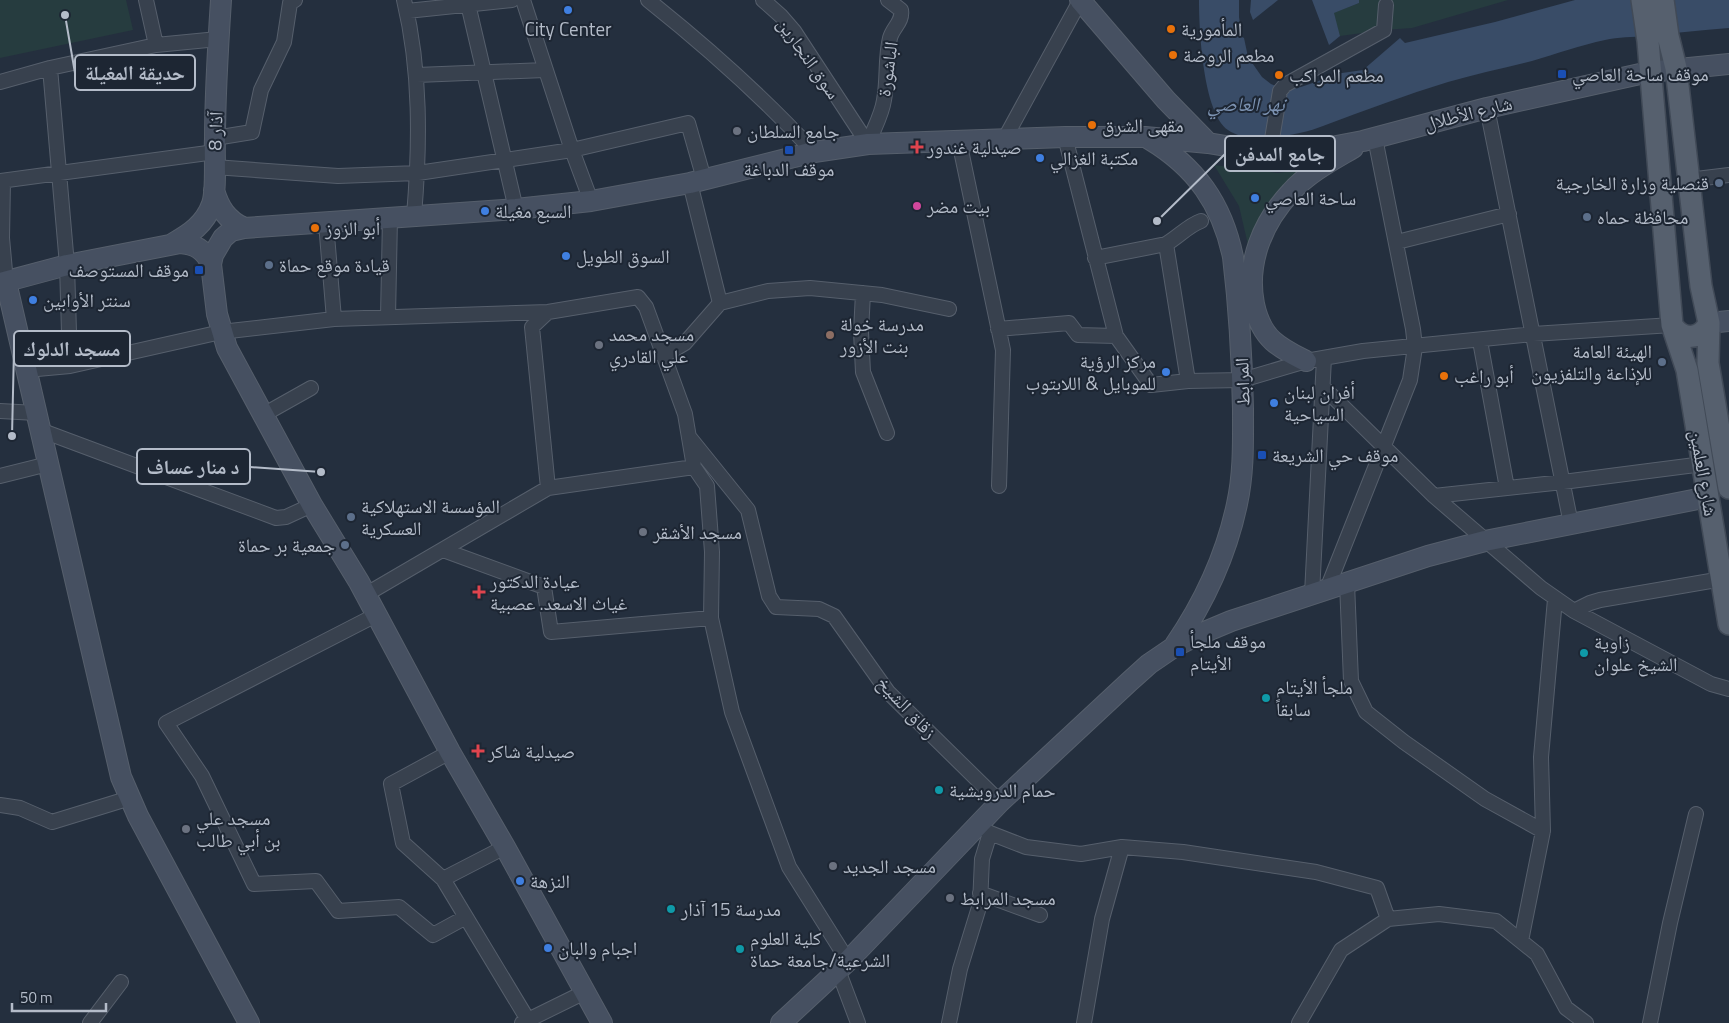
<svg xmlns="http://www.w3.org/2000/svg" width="1729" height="1023" font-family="'Titillium Web','Noto Naskh Arabic',sans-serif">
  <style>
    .green { fill: #263c3f }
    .water { fill: #394c67 }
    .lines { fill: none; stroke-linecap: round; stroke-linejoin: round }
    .minor-casing { stroke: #565f6c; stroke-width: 16 }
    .secondary-casing { stroke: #565f6c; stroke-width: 22 }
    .primary-casing { stroke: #414a57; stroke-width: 24 }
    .minor { stroke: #38414e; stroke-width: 14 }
    .secondary { stroke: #465061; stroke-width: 20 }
    .primary { stroke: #56606e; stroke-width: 21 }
    .shop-dot { fill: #3f7fe0; stroke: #1d2633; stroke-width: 2 }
    .food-dot { fill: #e8710a; stroke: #1d2633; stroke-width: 2 }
    .transit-dot { fill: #1a4fb4; stroke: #1d2633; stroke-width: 2 }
    .worship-dot { fill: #6b7280; stroke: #1d2633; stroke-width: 2 }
    .health-dot { fill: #e0444e; stroke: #1d2633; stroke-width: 2 }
    .service-dot { fill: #5c6f8a; stroke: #1d2633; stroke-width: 2 }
    .hotel-dot { fill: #d1479c; stroke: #1d2633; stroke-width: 2 }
    .education-dot { fill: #8d6e63; stroke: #1d2633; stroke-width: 2 }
    .culture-dot { fill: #0f9aa8; stroke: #1d2633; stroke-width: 2 }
    .labels { text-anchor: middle; stroke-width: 4; stroke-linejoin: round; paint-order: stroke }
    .poi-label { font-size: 19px; fill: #b4bcc9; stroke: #1d2633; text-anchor: start }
    .street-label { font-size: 19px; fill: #b4bcc9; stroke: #1d2633 }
    .water-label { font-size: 20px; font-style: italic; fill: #7c92b1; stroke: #1d2633 }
    .leader { fill: none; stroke: #b4bcc9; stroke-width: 2 }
    .callout-dot { fill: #b4bcc9; stroke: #1d2633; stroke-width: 2 }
    .callout { fill: #1d2633; stroke: #b4bcc9; stroke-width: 2 }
    .callout-label { font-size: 20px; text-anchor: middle; font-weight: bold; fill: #b4bcc9 }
  </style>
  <rect width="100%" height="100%" fill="#242f3e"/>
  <path class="green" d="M0,0H126L133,30L0,58Z
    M1359,0H1508L1412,28L1384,30L1340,36L1333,13L1359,3Z
    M1214,165L1278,173L1322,167L1292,185L1252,262L1239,206Z"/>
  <path class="water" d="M1199,0H1239V17L1242,37L1244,38L1248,57L1262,77L1271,84L1278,87L1290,89L1301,87L1342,73L1363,70L1400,38L1405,43L1495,22L1575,0H1729V28C1701,30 1674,33 1646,36C1633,37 1618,37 1605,40C1581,45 1556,54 1532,61C1504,68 1476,74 1448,82C1406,95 1365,110 1323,126C1301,135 1248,145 1228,130C1203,113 1199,29 1199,0Z
    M1251,0H1278L1253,20L1250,12Z
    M1312,0H1359V3L1334,13L1340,36L1329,45Z"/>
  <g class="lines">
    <defs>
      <path id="minor" d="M146,0L156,45
        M404,0C421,71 420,144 414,216
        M467,0L516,209
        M523,0L572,150L591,201
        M648,0C707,47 763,97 814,152
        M763,0L781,16L794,31L868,144
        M407,11L512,0
        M50,68L67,265L70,366
        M417,75L545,70
        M0,82L50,68L156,45L218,39
        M1487,108L1571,524
        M1065,137L1116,336L1151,385L1188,381L1242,380L1306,361L1363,351L1533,334L1672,325
        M215,138L252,132L261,90L284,42L290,3L295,0
        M1005,138L1080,1
        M959,141L1003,350L999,486
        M868,144C873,130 882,115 884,100C888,80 885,58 890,38C893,27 903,22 901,10L888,0
        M1273,154L1272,139L1280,91L1285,85L1384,30L1386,5
        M214,167L338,176L418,173L572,150L688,123L704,179
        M1688,180L1729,175
        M0,181L215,152
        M3,181L2,238L6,282
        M690,183L720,303
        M326,223L334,319
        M1397,242L1509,214
        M1166,244C1178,237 1189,225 1201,221
        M1095,258L1166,244L1188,381
        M863,293L861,332L863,372L887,433
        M388,317L390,218
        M998,329L1069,323L1078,335L1116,336
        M1480,341L1507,488
        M663,356L685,343L720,303L768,291L810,288L882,295L949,309
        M26,370L70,366L221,332L334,319L548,312L638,297L646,307L685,414L694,467L707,486L712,552L711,618L732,712L789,867L848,961
        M1323,387L1434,496L1541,588L1574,611L1711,684L1729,689
        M0,411L36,413
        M263,415L311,388
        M40,430L276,518L286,517L312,505
        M690,438L748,510L769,596L776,607L819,609L834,616L888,692L1000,802
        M0,476L48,464
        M548,488L532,327L548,312
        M1434,496L1563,482L1703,464
        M443,550L544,587L551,632L711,618
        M1347,583L1351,681L1366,712L1404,742L1485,799L1543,831
        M1327,589L1410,380L1415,347L1413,329L1375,138
        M1312,594L1324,358
        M365,595L548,488L694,467
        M1574,611L1590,603L1600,600L1722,579
        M376,615L166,723L202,776L254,884L316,881L338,911L399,907L433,935L466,917
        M450,752L391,784L403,843L443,879L528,1020
        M0,805L20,808L52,822L130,798
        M978,826L990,833L1026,847L1081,854L1122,847L1183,852L1316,872L1377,888L1388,919
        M443,879L505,847
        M980,893L1040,915
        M1521,941L1543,831L1541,757L1555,599
        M838,970L858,1023
        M90,1023L121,982
        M522,1023L585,992
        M949,1023L960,969L980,904L982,859L990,833
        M1084,1023L1102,919L1122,847
        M1299,1023L1341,950L1388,919L1439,914L1496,921L1537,954L1566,1008L1586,1023
        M1650,1023L1670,923L1696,814"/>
      <path id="secondary" d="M1080,0L1166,100L1208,143
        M1149,139C1196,167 1222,204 1233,257C1239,307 1242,358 1243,409C1243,441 1244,472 1237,504C1226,556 1205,601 1175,645
        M214,190C219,208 227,220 244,228
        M172,244C190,234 205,224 212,204C217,189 214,156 215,139C215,93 218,46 221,0
        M6,282L121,777L138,816L249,1023
        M0,283L67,265L180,243C195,244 205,250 211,264
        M1709,323L1729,321
        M1306,361C1294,355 1283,350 1273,341C1263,332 1257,318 1254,304C1246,263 1262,223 1291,192C1308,173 1331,161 1353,148
        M602,1023L505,847L450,752L359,582L312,505L227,348L217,314L211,264L213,255L223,238L231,231L244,228L516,209L591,201L690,183L814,152L868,144L1065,137H1145L1208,143L1273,154L1310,151L1363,141L1487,108L1649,72L1729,64
        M781,1023L848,961L1000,802L1129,682L1149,664L1174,647L1200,634L1231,621L1428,556L1485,541L1708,497"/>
      <path id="primary" d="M1642,0L1648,41L1672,325C1682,341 1701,340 1709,323
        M1663,0L1668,36L1676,68L1701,286L1709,323L1708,363L1729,488
        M1672,325L1687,370L1729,624"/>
    </defs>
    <use href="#minor" class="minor-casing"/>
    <use href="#secondary" class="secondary-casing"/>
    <use href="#primary" class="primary-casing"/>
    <use href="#minor" class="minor"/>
    <use href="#secondary" class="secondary"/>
    <use href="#primary" class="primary"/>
  </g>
  <g class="shop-dot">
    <circle cx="568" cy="10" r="5"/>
    <circle cx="1040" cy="158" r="5"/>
    <circle cx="1255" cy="198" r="5"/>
    <circle cx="485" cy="211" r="5"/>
    <circle cx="566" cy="256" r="5"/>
    <circle cx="33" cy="300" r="5"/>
    <circle cx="1166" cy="372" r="5"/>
    <circle cx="1274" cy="403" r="5"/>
    <circle cx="520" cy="881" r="5"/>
    <circle cx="548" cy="948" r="5"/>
  </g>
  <g class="food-dot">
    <circle cx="1171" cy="29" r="5"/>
    <circle cx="1173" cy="55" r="5"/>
    <circle cx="1279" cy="75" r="5"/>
    <circle cx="1092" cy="125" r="5"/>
    <circle cx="315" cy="228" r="5"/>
    <circle cx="1444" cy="376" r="5"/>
  </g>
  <g class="transit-dot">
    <rect x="1557" y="69" width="10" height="10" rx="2.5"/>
    <rect x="784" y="145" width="10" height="10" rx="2.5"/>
    <rect x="194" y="265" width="10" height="10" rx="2.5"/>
    <rect x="1257" y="450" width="10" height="10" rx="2.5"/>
    <rect x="1175" y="647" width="10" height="10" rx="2.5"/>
  </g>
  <g class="worship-dot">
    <circle cx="737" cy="131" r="5"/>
    <circle cx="599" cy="345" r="5"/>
    <circle cx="643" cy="532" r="5"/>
    <circle cx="186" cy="829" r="5"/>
    <circle cx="833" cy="866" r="5"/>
    <circle cx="950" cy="898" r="5"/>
  </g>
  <g class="health-dot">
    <path d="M914.5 139.5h5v5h5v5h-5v5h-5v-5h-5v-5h5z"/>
    <path d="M476.5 584.5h5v5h5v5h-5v5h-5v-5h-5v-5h5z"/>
    <path d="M475.5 743.5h5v5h5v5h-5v5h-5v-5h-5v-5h5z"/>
  </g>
  <g class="service-dot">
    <circle cx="1719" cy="183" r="5"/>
    <circle cx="1587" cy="217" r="5"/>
    <circle cx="269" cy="265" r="5"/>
    <circle cx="1662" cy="362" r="5"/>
    <circle cx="351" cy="517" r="5"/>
    <circle cx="345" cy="545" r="5"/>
  </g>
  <circle class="hotel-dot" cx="917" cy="206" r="5"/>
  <circle class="education-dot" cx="830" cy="335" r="5"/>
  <g class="culture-dot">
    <circle cx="1584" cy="653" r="5"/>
    <circle cx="1266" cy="698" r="5"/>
    <circle cx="939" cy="790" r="5"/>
    <circle cx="671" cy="909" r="5"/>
    <circle cx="740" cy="949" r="5"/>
  </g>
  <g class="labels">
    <g class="poi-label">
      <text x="568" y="36" text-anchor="middle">City Center</text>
      <text x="1181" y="36">المأمورية</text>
      <text x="1183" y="62">مطعم الروضة</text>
      <text x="1572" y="81">موقف ساحة العاصي</text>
      <text x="1289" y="82">مطعم المراكب</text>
      <text x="1102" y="132">مقهى الشرق</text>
      <text x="747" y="138">جامع السلطان</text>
      <text x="927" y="154">صيدلية غندور</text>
      <text x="1050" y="165">مكتبة الغزالي</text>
      <text x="789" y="176" text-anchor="middle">موقف الدباغة</text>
      <text x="1709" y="190" text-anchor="end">قنصلية وزارة الخارجية</text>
      <text x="1265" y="205">ساحة العاصي</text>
      <text x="927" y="213">بيت مضر</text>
      <text x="495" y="218">السبع مغيلة</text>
      <text x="1597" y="224">محافظة حماه</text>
      <text x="325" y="235">أبو الزوز</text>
      <text x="576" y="263">السوق الطويل</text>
      <text x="279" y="272">قيادة موقع حماة</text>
      <text x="189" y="277" text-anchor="end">موقف المستوصف</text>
      <text x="43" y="307">سنتر الأوابين</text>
      <text x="840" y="331">مدرسة خولة<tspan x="840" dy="22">بنت الأزور</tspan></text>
      <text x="609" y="341">مسجد محمد<tspan x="609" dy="22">علي القادري</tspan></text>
      <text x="1652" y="358" text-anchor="end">الهيئة العامة<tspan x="1652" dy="22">للإذاعة والتلفزيون</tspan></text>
      <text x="1156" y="368" text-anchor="end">مركز الرؤية<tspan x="1156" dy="22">للموبايل &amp; اللابتوب</tspan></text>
      <text x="1454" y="383">أبو راغب</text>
      <text x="1284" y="399">أفران لبنان<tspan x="1284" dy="22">السياحية</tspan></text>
      <text x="1272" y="462">موقف حي الشريعة</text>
      <text x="361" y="513">المؤسسة الاستهلاكية<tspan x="361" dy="22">العسكرية</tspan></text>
      <text x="653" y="539">مسجد الأشقر</text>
      <text x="335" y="552" text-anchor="end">جمعية بر حماة</text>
      <text x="490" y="588">عيادة الدكتور<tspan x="490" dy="22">غياث الاسعد. عصبية</tspan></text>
      <text x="1190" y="648">موقف ملجأ<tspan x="1190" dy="22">الأيتام</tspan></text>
      <text x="1594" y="649">زاوية<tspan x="1594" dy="22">الشيخ علوان</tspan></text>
      <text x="1276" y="694">ملجأ الأيتام<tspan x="1276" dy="22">سابقاً</tspan></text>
      <text x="488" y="758">صيدلية شاكر</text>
      <text x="949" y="797">حمام الدرويشية</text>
      <text x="196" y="825">مسجد علي<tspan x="196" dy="22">بن أبي طالب</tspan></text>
      <text x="843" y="873">مسجد الجديد</text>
      <text x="530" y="888">النزهة</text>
      <text x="960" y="905">مسجد المرابط</text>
      <text x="681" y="916">مدرسة 15 آذار</text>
      <text x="750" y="945">كلية العلوم<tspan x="750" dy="22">الشرعية/جامعة حماة</tspan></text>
      <text x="558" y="955">اجبام والبان</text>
    </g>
    <g class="street-label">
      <text transform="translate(809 58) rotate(55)" y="7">سوق النجارين</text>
      <text transform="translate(887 69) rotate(-82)" y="7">الباشورة</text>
      <text transform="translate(1468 113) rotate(-14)" y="7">شارع الأطلال</text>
      <text transform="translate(215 131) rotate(-88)" y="7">8 آذار</text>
      <text transform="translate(1242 382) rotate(-92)" y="7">المرابط</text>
      <text transform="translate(1704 473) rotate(80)" y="7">شارع العلمين</text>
      <text transform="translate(907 707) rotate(47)" y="7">زقاق الشيخ</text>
    </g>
    <g class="water-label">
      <text x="1246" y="111">نهر العاصي</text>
    </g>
  </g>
  <path class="leader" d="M65 15L75 73M1157 221L1225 154M12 436L14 349M321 472L250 467"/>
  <g class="callout-dot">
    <circle cx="65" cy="15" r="5"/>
    <circle cx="1157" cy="221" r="5"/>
    <circle cx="12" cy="436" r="5"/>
    <circle cx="321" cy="472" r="5"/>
  </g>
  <g class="callout">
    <rect x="75" y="55" width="120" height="35" rx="5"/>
    <rect x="1225" y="136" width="110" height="35" rx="5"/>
    <rect x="14" y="331" width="116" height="35" rx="5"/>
    <rect x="137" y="449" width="113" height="35" rx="5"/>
  </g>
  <g class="callout-label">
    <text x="135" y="80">حديقة المغيلة</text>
    <text x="1280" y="161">جامع المدفن</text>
    <text x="72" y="356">مسجد الدلوك</text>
    <text x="193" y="474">د منار عساف</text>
  </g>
  <path d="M12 1003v8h94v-8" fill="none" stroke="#b4bcc9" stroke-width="2.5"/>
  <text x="20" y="1003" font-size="15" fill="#b4bcc9" stroke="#1d2633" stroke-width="4" paint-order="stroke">50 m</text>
</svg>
